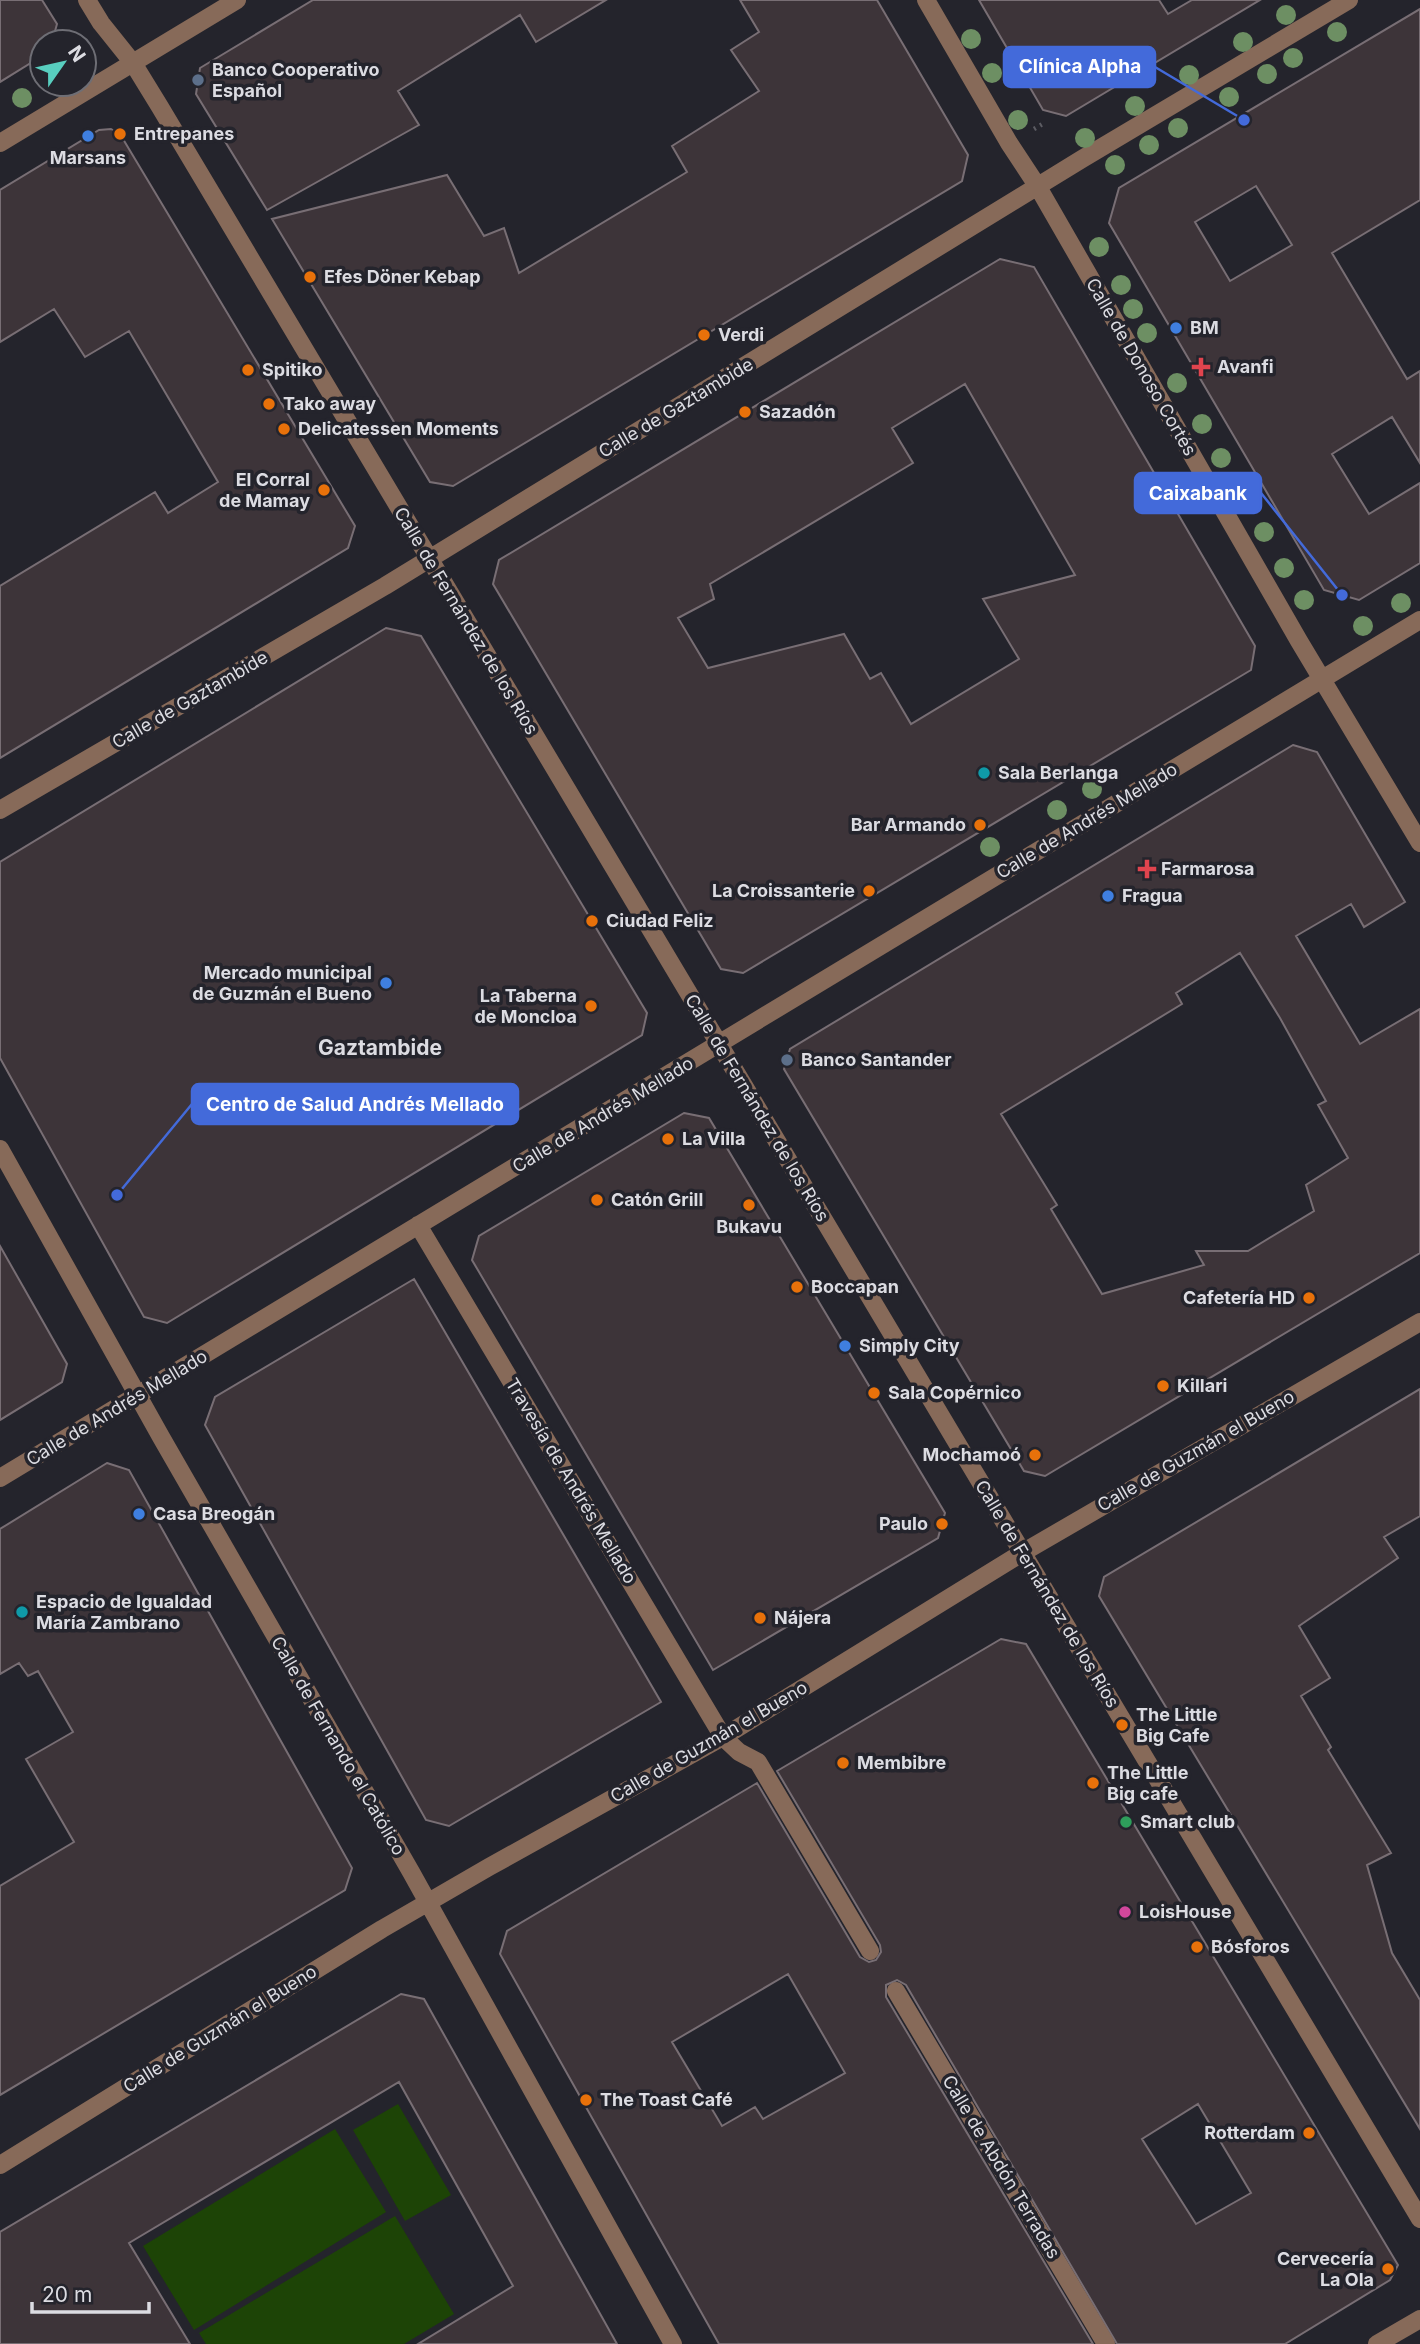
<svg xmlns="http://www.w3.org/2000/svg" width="1420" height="2344" font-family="Inter,sans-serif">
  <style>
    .grass { fill: #1d4406 }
    .building { fill: #3d3439; stroke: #786e74; stroke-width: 2; fill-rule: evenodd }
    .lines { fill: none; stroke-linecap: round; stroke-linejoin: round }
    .path { stroke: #5c5c63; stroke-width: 4.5; stroke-dasharray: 2 5; stroke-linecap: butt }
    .minor { stroke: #876a59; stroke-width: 18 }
    .tree { fill: #6d8f63 }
    .service-dot { fill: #5c6f8a; stroke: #24242c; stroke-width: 2.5 }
    .food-dot { fill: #e8710a; stroke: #24242c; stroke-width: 2.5 }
    .shop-dot { fill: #3f7fe0; stroke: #24242c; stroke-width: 2.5 }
    .health-dot { fill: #e0444e; stroke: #24242c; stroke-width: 2.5 }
    .culture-dot { fill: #0f9aa8; stroke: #24242c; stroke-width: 2.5 }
    .leisure-dot { fill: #2e9e5b; stroke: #24242c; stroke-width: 2.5 }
    .hotel-dot { fill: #d1479c; stroke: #24242c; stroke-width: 2.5 }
    .labels { text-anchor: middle; stroke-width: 7; stroke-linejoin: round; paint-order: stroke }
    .poi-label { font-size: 18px; font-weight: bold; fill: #dcdce2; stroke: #24242c; text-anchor: start }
    .street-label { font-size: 18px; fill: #dcdce2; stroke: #24242c }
    .quarter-label { font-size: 21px; font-weight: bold; fill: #dcdce2; stroke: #24242c }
    .leader { fill: none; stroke: #436ada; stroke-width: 2.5 }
    .callout-dot { fill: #436ada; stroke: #24242c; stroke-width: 2.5 }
    .callout { fill: #436ada; stroke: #436ada; stroke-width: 2.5 }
    .callout-label { font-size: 19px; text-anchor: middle; font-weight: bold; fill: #fff }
  </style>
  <rect width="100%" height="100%" fill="#24242c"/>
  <path class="grass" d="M398,2104L451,2195L405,2221L353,2130Z
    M335,2129L386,2212L194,2330L143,2246Z
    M395,2216L454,2314L404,2344H206L199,2333Z"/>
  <path class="building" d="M0,0H42L57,24L52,42H42V56L0,82Z
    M313,0H606L536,42L520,15L398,91L419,125L267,210L196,94L200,68Z
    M740,0H877L968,155L962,181L453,486L430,482L272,219L447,175L484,236L504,228L519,273L687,172L672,146L759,91L731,50L759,32Z
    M979,0H1159L1168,14L1192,0H1260L1066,116L1043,110Z
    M1420,9V200L1332,253L1407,379L1420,371V463L1392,417L1332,454L1369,514L1420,483V563L1359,600L1324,590L1109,223L1119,188ZM1256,186L1292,245L1230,281L1195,222Z
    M111,129L120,134L355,526L348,548L0,758V586L155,492L168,513L218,482L129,331L85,357L54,309L0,342V190L99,130Z
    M1000,259L1034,267L1255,646L1251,670L743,973L721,969L493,584L499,560ZM965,384L1075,575L983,599L1019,659L911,724L881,673L870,679L844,634L708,668L678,618L714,599L710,584L913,463L892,428Z
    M386,628L421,636L647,1013L642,1035L167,1323L144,1317L0,1058V862Z
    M1293,745L1317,752L1405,902L1364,927L1351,904L1296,936L1360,1044L1420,1009V1253L1045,1476L1024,1471L784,1069L790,1049ZM1240,953L1280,1018L1326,1101L1318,1105L1348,1158L1306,1185L1314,1211L1248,1251H1196L1204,1265L1102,1294L1051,1209L1057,1205L1001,1114L1182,1004L1176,993Z
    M684,1113L709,1118L945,1513L938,1538L713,1670L472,1260L479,1236Z
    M0,1246L67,1364L62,1382L0,1420Z
    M414,1279L661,1702L449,1826L426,1820L205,1425L215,1397Z
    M1420,1389V1516L1384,1537L1398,1558L1299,1626L1330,1678L1301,1696L1331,1747L1328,1750L1391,1853L1367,1865L1392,1953L1420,2000V2129L1099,1596L1104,1577Z
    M107,1463L129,1470L352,1868L345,1890L0,2095V1886L74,1842L26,1759L73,1732L38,1671L28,1676L19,1663L0,1674V1529Z
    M1001,1639L1026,1644L1398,2265L1390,2280L1285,2344H1117L906,1985L897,1980L886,1985V1997L1093,2344H719L500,1954L507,1931L757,1783L860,1957L869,1962L876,1960L881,1952L880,1945L777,1771ZM788,1974L845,2073L763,2119L755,2107L722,2126L672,2042ZM1198,2104L1251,2193L1196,2224L1142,2139Z
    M401,1994L424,1999L617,2344H418L513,2286L399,2082L129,2243L190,2344H0V2232Z"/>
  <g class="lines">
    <path class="path" d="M1034,129L1046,122"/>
    <path class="minor" d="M87,0L101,23L133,63L160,107L1420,2219
      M926,0L1009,143L1038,187L1299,641L1420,843
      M0,143L237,0
      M0,810L385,586L1082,159L1349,0
      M0,1149L161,1437L411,1872L673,2344
      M418,1225L723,1737L739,1752L758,1762L870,1951
      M0,1478L1420,620
      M896,1991L1106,2344
      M0,2165L382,1929L489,1867L723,1737L1022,1553L1420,1322
      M1377,2344L1420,2319"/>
  </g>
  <g class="tree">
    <circle cx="1286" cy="15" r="10"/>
    <circle cx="1337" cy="32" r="10"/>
    <circle cx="971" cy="39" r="10"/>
    <circle cx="1243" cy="42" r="10"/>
    <circle cx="1293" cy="58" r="10"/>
    <circle cx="992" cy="73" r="10"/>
    <circle cx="1267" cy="74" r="10"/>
    <circle cx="1189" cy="75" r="10"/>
    <circle cx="1229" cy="97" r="10"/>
    <circle cx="22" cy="98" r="10"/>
    <circle cx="1135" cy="106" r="10"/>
    <circle cx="1018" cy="120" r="10"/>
    <circle cx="1178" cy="128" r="10"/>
    <circle cx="1085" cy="138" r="10"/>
    <circle cx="1149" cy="145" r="10"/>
    <circle cx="1115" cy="165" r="10"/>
    <circle cx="1099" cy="247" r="10"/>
    <circle cx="1121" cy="285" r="10"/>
    <circle cx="1133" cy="309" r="10"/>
    <circle cx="1147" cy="333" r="10"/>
    <circle cx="1177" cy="383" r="10"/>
    <circle cx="1202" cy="424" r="10"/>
    <circle cx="1221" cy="458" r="10"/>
    <circle cx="1264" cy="532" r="10"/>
    <circle cx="1284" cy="568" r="10"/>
    <circle cx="1304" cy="600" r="10"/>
    <circle cx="1401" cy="603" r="10"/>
    <circle cx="1363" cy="626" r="10"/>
    <circle cx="1092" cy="789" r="10"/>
    <circle cx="1057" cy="810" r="10"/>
    <circle cx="990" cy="847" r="10"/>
  </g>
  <g class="service-dot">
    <circle cx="198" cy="80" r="7"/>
    <circle cx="787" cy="1060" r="7"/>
  </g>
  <g class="food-dot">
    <circle cx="120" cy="134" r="7"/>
    <circle cx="310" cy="277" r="7"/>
    <circle cx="704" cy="335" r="7"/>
    <circle cx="248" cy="370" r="7"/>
    <circle cx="269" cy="404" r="7"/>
    <circle cx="745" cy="412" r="7"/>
    <circle cx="284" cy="429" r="7"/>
    <circle cx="324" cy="490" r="7"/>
    <circle cx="980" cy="825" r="7"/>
    <circle cx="869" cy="891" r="7"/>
    <circle cx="592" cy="921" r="7"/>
    <circle cx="591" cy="1006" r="7"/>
    <circle cx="668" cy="1139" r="7"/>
    <circle cx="597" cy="1200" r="7"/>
    <circle cx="749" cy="1205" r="7"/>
    <circle cx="797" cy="1287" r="7"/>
    <circle cx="1309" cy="1298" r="7"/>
    <circle cx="1163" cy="1386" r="7"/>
    <circle cx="874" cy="1393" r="7"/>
    <circle cx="1035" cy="1455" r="7"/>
    <circle cx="942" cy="1524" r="7"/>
    <circle cx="760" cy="1618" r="7"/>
    <circle cx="1122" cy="1725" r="7"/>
    <circle cx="843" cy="1763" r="7"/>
    <circle cx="1093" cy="1783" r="7"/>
    <circle cx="1197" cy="1947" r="7"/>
    <circle cx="586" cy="2100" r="7"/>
    <circle cx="1309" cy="2133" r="7"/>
    <circle cx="1388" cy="2269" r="7"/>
  </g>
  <g class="shop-dot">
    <circle cx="88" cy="136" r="7"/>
    <circle cx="1176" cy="328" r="7"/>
    <circle cx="1108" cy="896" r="7"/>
    <circle cx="386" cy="983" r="7"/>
    <circle cx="845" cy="1346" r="7"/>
    <circle cx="139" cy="1514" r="7"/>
  </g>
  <g class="health-dot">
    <path d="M1197.5 356.5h7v7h7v7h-7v7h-7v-7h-7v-7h7z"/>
    <path d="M1143.5 858.5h7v7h7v7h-7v7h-7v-7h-7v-7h7z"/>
  </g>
  <g class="culture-dot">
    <circle cx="984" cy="773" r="7"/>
    <circle cx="22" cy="1612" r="7"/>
  </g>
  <circle class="leisure-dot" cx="1126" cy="1822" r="7"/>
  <circle class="hotel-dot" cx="1125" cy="1912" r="7"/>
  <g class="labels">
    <g class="poi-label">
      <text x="212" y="76">Banco Cooperativo<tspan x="212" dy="21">Español</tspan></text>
      <text x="134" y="140">Entrepanes</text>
      <text x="88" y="164" text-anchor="middle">Marsans</text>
      <text x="324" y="283">Efes Döner Kebap</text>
      <text x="1190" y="334">BM</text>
      <text x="718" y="341">Verdi</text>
      <text x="1217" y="373">Avanfi</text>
      <text x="262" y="376">Spitiko</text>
      <text x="283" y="410">Tako away</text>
      <text x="759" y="418">Sazadón</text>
      <text x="298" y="435">Delicatessen Moments</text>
      <text x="310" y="486" text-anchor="end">El Corral<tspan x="310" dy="21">de Mamay</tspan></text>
      <text x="998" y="779">Sala Berlanga</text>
      <text x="966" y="831" text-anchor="end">Bar Armando</text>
      <text x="1161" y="875">Farmarosa</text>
      <text x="855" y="897" text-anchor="end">La Croissanterie</text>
      <text x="1122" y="902">Fragua</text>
      <text x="606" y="927">Ciudad Feliz</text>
      <text x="372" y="979" text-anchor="end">Mercado municipal<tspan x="372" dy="21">de Guzmán el Bueno</tspan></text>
      <text x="577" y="1002" text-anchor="end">La Taberna<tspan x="577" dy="21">de Moncloa</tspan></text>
      <text x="801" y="1066">Banco Santander</text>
      <text x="682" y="1145">La Villa</text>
      <text x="611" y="1206">Catón Grill</text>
      <text x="749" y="1233" text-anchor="middle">Bukavu</text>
      <text x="811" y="1293">Boccapan</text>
      <text x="1295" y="1304" text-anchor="end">Cafetería HD</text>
      <text x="859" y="1352">Simply City</text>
      <text x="1177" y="1392">Killari</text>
      <text x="888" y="1399">Sala Copérnico</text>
      <text x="1021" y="1461" text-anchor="end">Mochamoó</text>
      <text x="153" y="1520">Casa Breogán</text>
      <text x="928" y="1530" text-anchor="end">Paulo</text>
      <text x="36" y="1608">Espacio de Igualdad<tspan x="36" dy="21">María Zambrano</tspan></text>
      <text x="774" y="1624">Nájera</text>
      <text x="1136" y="1721">The Little<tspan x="1136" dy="21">Big Cafe</tspan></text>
      <text x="857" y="1769">Membibre</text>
      <text x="1107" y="1779">The Little<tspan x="1107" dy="21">Big cafe</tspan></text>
      <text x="1140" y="1828">Smart club</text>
      <text x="1139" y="1918">LoisHouse</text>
      <text x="1211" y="1953">Bósforos</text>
      <text x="600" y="2106">The Toast Café</text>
      <text x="1295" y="2139" text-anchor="end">Rotterdam</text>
      <text x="1374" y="2265" text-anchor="end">Cervecería<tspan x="1374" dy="21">La Ola</tspan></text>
    </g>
    <g class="street-label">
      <text transform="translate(1141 367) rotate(60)" y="6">Calle de Donoso Cortés</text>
      <text transform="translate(676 408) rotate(-31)" y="6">Calle de Gaztambide</text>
      <text transform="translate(466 621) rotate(59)" y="6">Calle de Fernández de los Ríos</text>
      <text transform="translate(190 700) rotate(-30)" y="6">Calle de Gaztambide</text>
      <text transform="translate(1087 821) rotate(-31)" y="6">Calle de Andrés Mellado</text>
      <text transform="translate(757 1108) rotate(59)" y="6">Calle de Fernández de los Ríos</text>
      <text transform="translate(603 1115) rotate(-31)" y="6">Calle de Andrés Mellado</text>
      <text transform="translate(117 1408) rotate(-31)" y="6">Calle de Andrés Mellado</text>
      <text transform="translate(1196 1451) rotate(-30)" y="6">Calle de Guzmán el Bueno</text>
      <text transform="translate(571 1481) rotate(59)" y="6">Travesía de Andrés Mellado</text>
      <text transform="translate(1047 1594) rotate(59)" y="6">Calle de Fernández de los Ríos</text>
      <text transform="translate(709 1742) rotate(-30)" y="6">Calle de Guzmán el Bueno</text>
      <text transform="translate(338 1746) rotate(60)" y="6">Calle de Fernando el Católico</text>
      <text transform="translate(220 2029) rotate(-32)" y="6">Calle de Guzmán el Bueno</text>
      <text transform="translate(1001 2167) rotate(59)" y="6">Calle de Abdón Terradas</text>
    </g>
    <g class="quarter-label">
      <text x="380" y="1055">Gaztambide</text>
    </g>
  </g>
  <path class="leader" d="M1244 120L1155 67M1342 595L1261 493M117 1195L192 1104"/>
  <g class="callout-dot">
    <circle cx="1244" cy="120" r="7"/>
    <circle cx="1342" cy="595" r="7"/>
    <circle cx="117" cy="1195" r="7"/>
  </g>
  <g class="callout">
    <rect x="1004" y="47" width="151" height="40" rx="7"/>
    <rect x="1135" y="473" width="126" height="40" rx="7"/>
    <rect x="192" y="1084" width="326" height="40" rx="7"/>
  </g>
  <g class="callout-label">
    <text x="1080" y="73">Clínica Alpha</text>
    <text x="1198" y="500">Caixabank</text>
    <text x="355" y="1111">Centro de Salud Andrés Mellado</text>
  </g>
  <g transform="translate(63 63) rotate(56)"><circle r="33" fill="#24242c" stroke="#6e6e75" stroke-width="2"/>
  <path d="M0-5L12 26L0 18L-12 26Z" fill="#58cebf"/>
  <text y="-10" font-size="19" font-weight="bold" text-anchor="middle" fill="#dcdce2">N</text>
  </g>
  <path d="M32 2302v10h117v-10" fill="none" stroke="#dcdce2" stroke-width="3.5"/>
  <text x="42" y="2302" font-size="21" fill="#dcdce2" stroke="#24242c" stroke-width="5" paint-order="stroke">20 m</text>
</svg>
